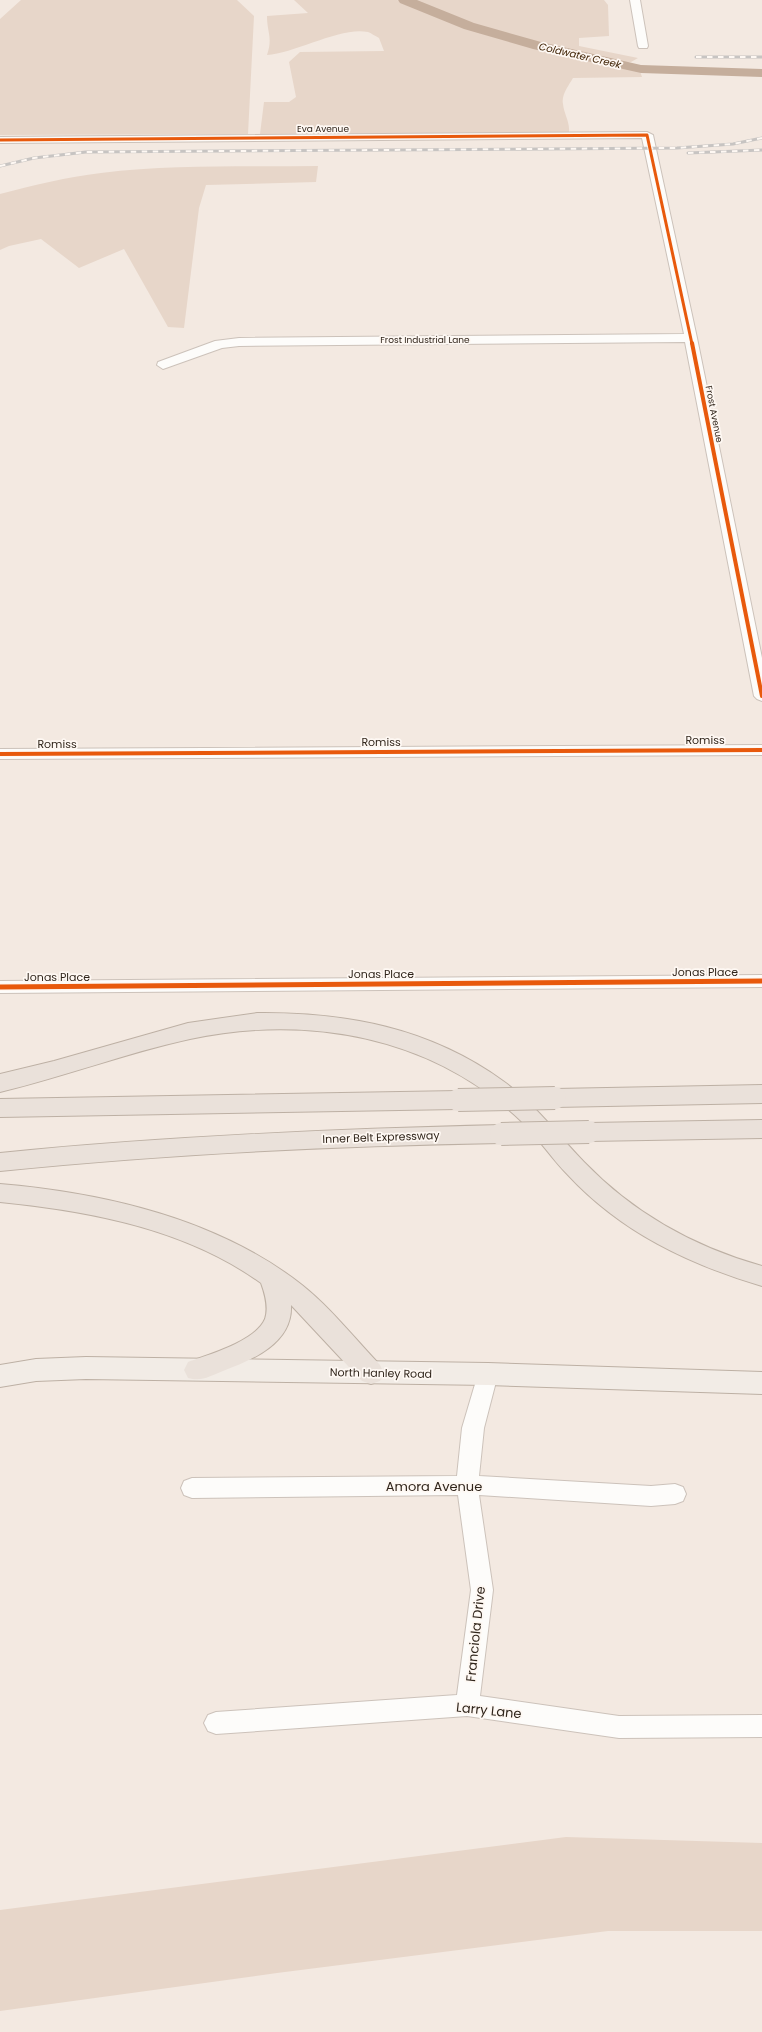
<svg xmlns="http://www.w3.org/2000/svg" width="762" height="2032" font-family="Poppins,sans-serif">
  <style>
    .green { fill: #e7d6c9 }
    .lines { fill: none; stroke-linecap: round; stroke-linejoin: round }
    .river { fill: #c5ae9c; fill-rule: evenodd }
    .minor-casing { stroke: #ccc2ba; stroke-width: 2 }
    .major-casing { stroke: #bdb0a4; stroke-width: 2 }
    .highway-casing { stroke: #bdb0a4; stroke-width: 2 }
    .minor { fill: #fdfcfa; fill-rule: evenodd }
    .major { fill: #f2ece6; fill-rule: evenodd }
    .highway { fill: #eae1da; fill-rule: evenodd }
    .rail-casing { stroke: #c7c4c2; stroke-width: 3 }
    .rail { stroke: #fef8f3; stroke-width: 2; stroke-dasharray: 5.5; stroke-linecap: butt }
    .highway-bridge-casing { stroke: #bdb0a4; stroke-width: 24; stroke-linecap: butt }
    .highway-bridge { stroke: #eae1da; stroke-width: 22 }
    .cycleway-far2-casing { stroke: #fef8f3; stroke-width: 4.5 }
    .cycleway-far1-casing { stroke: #fef8f3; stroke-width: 6 }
    .cycleway-casing { stroke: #fef8f3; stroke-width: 8 }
    .cycleway-far2 { stroke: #e8590c; stroke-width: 3 }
    .cycleway-far1 { stroke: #e8590c; stroke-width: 4 }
    .cycleway { stroke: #e8590c; stroke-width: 5 }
    .labels { text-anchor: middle; stroke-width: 3.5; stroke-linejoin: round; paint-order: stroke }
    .far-street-label { font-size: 9px; fill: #30251b; stroke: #fef8f3 }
    .far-water-label { font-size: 10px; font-style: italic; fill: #3f2204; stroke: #fef8f3 }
    .street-label { font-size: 11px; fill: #30251b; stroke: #fef8f3 }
    .near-street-label { font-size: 13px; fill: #30251b; stroke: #fef8f3 }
  </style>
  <rect width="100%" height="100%" fill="#f3e9e1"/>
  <path class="green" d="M21,0H237L254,16L248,134L0,135V19Z
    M294,0H397L466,28L530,47L640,71L642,77L573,78C569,85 561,95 563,104C564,114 570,122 569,132L260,134L264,102H289L296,97L289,62L300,52L384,51L379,38C375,36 371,33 368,32C342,26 295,53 267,55C273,37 267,33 267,16L308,13Z
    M409,0H604L608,5L609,36L579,38V46L638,58L631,62L626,63L548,47L471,25Z
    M318,166L316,182L206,185L199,208L184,328L168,327L124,249L79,268L41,239L9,246L0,250V194C34,185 67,177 101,173C173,164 246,167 318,166Z
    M566,1837L762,1843V1931H608L277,1973L0,2011V1910Z"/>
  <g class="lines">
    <path class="river" d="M398,0H417L474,23L541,42L641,65L762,69V77L641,73L533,49L464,29L400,3Z"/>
    <defs>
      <path id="minor" d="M630,0H640L648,46L647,48H639L638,46Z
        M647,132L653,135L697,338L762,658V701L757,699L754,696L685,342L239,346L222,348L163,369L157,365L158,362L215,341L239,338L684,334L642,138L0,143V137Z
        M762,745V755L0,759V749Z
        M762,975V987L0,993V981Z
        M488,1365L495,1368L498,1374L484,1428L479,1476L651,1486L675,1484L683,1487L686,1494L683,1501L675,1504L651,1506L479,1495L493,1590L480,1696L619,1716L762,1715V1737L619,1738L467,1716L216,1734L208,1731L204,1723L208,1715L216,1712L457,1695L471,1590L458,1495L192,1498L184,1495L181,1488L184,1481L192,1478L457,1476L462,1428L478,1374L481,1368Z"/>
      <path id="major" d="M86,1357L488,1363L762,1372V1394L488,1385L86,1379L36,1381L0,1387V1365L36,1359Z"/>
      <path id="highway" d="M257,1013C346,1012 430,1028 503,1081C535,1104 557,1134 584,1162C633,1213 694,1247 762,1266V1286C688,1264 621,1232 568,1175C551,1158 538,1137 520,1120C431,1036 307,1014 190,1039C125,1053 64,1077 0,1092V1074L54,1061L188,1023Z
        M762,1085V1103L555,1107L547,1104L544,1098L547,1092L555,1089Z
        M458,1091L466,1094L469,1100L466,1106L458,1109L0,1117V1099Z
        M762,1120V1138L589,1141L581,1138L577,1132L581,1126L589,1123Z
        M501,1125L509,1128L513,1134L509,1140L501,1143C334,1146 167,1154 0,1171V1153C167,1136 334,1129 501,1125Z
        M0,1184C105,1193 218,1219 302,1285C331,1308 355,1339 380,1365L384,1373L380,1381L371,1384L362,1381L291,1305C293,1343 252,1360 223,1371C210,1376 202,1382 188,1378L184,1370L188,1362C208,1355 256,1341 265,1319C269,1307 265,1294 261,1283C186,1229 90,1211 0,1202Z"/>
    </defs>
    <use href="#minor" class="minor-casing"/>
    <use href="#major" class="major-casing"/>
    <use href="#highway" class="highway-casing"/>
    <use href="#minor" class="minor"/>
    <use href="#major" class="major"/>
    <use href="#highway" class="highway"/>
    <defs>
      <path id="rail" d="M696,57H762
        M688,153L762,150
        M0,166L34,158L86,152L677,148L733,144L762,138"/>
    </defs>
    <use href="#rail" class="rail-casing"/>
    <use href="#rail" class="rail"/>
    <defs>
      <path id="highway-bridge" d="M458,1100L555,1098
        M501,1134L589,1132"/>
    </defs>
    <use href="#highway-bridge" class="highway-bridge-casing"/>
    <use href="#highway-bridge" class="highway-bridge"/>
    <defs>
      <path id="cycleway-far2" d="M0,140L647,135L692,344"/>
      <path id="cycleway-far1" d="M692,343L762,696
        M0,754L762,750"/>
      <path id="cycleway" d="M0,987L762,981"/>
    </defs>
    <use href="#cycleway-far2" class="cycleway-far2-casing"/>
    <use href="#cycleway-far1" class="cycleway-far1-casing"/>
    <use href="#cycleway" class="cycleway-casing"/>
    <use href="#cycleway-far2" class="cycleway-far2"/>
    <use href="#cycleway-far1" class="cycleway-far1"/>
    <use href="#cycleway" class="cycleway"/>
  </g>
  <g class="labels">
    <g class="far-street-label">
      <text x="323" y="132">Eva Avenue</text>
      <text x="425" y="343">Frost Industrial Lane</text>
      <text transform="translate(714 414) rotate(79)" y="3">Frost Avenue</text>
    </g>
    <g class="far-water-label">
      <text transform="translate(580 55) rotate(13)" y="4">Coldwater Creek</text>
    </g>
    <g class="street-label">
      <text x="705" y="744">Romiss</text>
      <text x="381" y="746">Romiss</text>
      <text x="57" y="748">Romiss</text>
      <text x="705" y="976">Jonas Place</text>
      <text x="381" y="978">Jonas Place</text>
      <text x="57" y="981">Jonas Place</text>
      <text transform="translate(381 1137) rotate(-2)" y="4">Inner Belt Expressway</text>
      <text transform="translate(381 1373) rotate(1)" y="4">North Hanley Road</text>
    </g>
    <g class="near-street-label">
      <text x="434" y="1491">Amora Avenue</text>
      <text transform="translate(475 1634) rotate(-84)" y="5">Franciola Drive</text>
      <text transform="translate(489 1710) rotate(6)" y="5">Larry Lane</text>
    </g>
  </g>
</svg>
